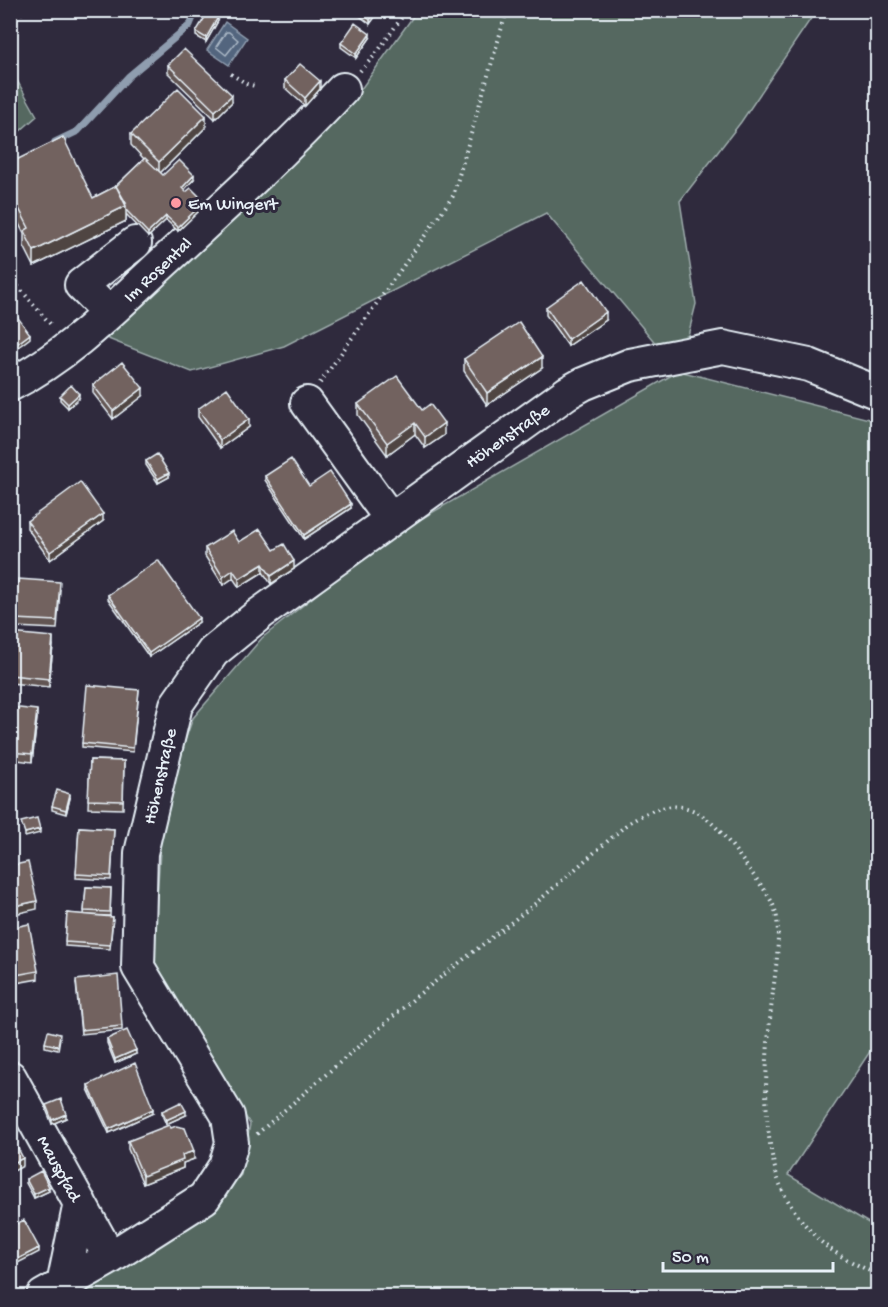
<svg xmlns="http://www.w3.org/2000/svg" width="888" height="1307" font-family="'Gochi Hand',sans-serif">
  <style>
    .green { fill: #546861; stroke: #9eacac; stroke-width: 1.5 }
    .water { fill: #53657e; stroke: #8f9daf; stroke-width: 1.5 }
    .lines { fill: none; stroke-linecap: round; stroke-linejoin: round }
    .shore { stroke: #acb9c7; stroke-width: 1.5 }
    .stream { stroke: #8f9daf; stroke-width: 7 }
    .minor-casing { stroke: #e8f1f8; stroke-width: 36 }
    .path { stroke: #e8f1f8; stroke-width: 4; stroke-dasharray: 1.5 4.5; stroke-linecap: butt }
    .minor { stroke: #2f2a3d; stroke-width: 32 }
    .wall { fill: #625452; stroke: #e8f1f8; stroke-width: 1.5 }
    .shaded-wall { fill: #504542; stroke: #e8f1f8; stroke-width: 1.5 }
    .building { fill: #72625f; stroke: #e8f1f8; stroke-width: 1.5 }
    .poi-dot { fill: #ff9aa2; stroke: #2f2a3d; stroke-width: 2 }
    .labels { text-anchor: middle; stroke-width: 6; stroke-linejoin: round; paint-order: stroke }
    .poi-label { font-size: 18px; fill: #e8f1f8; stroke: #2f2a3d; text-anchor: start }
    .street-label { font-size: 18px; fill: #e8f1f8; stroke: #2f2a3d }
  </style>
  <rect width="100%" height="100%" fill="#2f2a3d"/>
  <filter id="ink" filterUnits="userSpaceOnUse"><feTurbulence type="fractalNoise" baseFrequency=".0167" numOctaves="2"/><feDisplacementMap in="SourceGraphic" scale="12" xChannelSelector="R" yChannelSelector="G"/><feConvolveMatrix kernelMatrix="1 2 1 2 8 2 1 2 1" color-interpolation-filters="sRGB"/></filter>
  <g filter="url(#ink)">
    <path class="green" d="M417,11H816L741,122L680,201L696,304L679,371L877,421V1041L788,1175L877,1228V1296H65L202,1217L241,1175L250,1124L153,964L163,802L193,718L262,638L386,539L679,371L546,213L284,346L192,372L98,335L356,96Z
      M10,68L37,116L11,139H10Z"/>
    <path class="water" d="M225,22L247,38L229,65L207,50Z"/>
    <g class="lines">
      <path class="shore" d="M226,32H229L238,40L226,55L216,47Z"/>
      <path class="stream" d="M55,142L78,131L129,76L190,25L196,10"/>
      <defs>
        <path id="minor" d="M109,313L81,285L135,243
          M10,385C71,354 117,305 166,260C227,204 287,149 343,89
          M307,403L390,518
          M10,1077L110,1258
          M63,1285L80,1203
          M43,1296L110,1258L204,1198L225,1166L232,1143L228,1116L138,967L141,853L176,705L213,652L261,613L567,393L583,384L630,365L723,347L809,365L878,393"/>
      </defs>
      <use href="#minor" class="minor-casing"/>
      <path class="path" d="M10,18L27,10
        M360,71L376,54L407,10
        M231,74L247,84L255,86
        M10,277L52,326
        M320,383L453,196L507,10
        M257,1134L418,995L536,903L625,826C687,782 713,819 748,868C759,883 775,900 777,919C780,945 775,974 772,1000C766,1056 761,1118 776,1172C782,1197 801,1222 819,1240C835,1255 858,1265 878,1275"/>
      <use href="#minor" class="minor"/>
    </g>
    <path class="wall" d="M352,10H380L370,24Z
      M218,21L206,42L196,36V32Z
      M370,38L356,58L341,47V43Z
      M168,65L232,102L215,119L168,73Z
      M285,80L320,89L305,106L285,88Z
      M206,127L160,173L163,175L194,179L184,190L202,203L198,207V212L178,231L166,220L148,237L126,214V221L34,266L24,246V234L10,206V163L93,198L116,186L144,159L131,145V134Z
      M546,307L606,320L568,346L546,315Z
      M464,359L542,368L487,405L464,371Z
      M93,385L143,396L113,419L93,393Z
      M60,396L79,398L68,408L60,400Z
      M358,404L422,410L444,435L425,448L415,434L387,455L358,415Z
      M198,409L249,427L220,448L198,417Z
      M146,461L169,477L158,483L146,465Z
      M265,476L309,486L351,508L304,539L265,480Z
      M27,521H103L50,560L27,528Z
      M205,548L274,550L294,569L271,584L263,572L239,587L233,578L223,585L205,556Z
      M60,590L57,629L15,627V619Z
      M108,595L199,622L149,657L108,599Z
      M10,633L53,645L49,687L10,683Z
      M139,690L133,752L82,747V743Z
      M10,707L37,718L32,762L10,759Z
      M90,760L124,761L123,809L88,808Z
      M10,785L18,794L15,830H10Z
      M70,798L66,814L52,810V806Z
      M79,827L114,829L111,880L76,878Z
      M86,887L111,888L110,916L86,915L113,917L110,949L65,946L67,913L84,915Z
      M10,928L38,971V979L10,984Z
      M76,983L122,1026V1030L81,1034Z
      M60,1038L58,1050L45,1047V1043Z
      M107,1039L136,1054L115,1063L107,1043Z
      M88,1085L153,1113L109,1133L88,1089Z
      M46,1105L66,1118L52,1124L46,1109Z
      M162,1111L186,1115L166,1124L162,1115Z
      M128,1141L194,1159L183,1163V1168L143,1184L128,1149Z
      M26,1179L49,1191L34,1198L26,1183Z"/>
    <path class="shaded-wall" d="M377,10H380L370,24V20Z
      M218,17V21L206,42V38Z
      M370,34V38L356,58V54Z
      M320,81V89L305,106V98Z
      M232,95V102L215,119V111Z
      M206,116V127L159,174V162Z
      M194,175V179L182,192V188Z
      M202,199V203L196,209V205Z
      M126,206V221L34,266V251Z
      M198,208V212L178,231V227Z
      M166,216V220L148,237V233Z
      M606,312V320L568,346V339Z
      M30,334V338L10,353V349Z
      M542,357V368L487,405V393Z
      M143,388V396L113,419V411Z
      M79,394V398L68,408V404Z
      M249,419V427L220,448V440Z
      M415,423V434L387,455V443Z
      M444,423V435L425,448V437Z
      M169,473V477L158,483V479Z
      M351,504V508L304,539V535Z
      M103,514V521L50,560V552Z
      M294,561V569L271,584V576Z
      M263,564V572L239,587V579Z
      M233,570V578L223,585V577Z
      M199,618V622L149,657V653Z
      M53,637V645L49,687V679Z
      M37,710V718L32,762V754Z
      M70,794V798L66,814V810Z
      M40,829V833L25,837V833Z
      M37,901V909L10,915V907Z
      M136,1050V1054L115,1063V1059Z
      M153,1109V1113L109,1133V1129Z
      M186,1111V1115L166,1124V1120Z
      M66,1114V1118L52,1124V1120Z
      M194,1151V1159L183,1163V1168L143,1184V1176L182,1155Z
      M23,1158V1166L10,1173V1165Z
      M49,1187V1191L34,1198V1194Z
      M39,1248V1252L10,1267V1263Z"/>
    <path class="building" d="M358,10H377L370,20Z
      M208,12L218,17L206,38L196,32Z
      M355,23L370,34L356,54L341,43Z
      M184,49L232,95L215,111L168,65Z
      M300,64L320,81L305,98L285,80Z
      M178,88L206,116L159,162L131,134Z
      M63,137L93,198L116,186L126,206L34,251L24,231L29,228L10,191V163Z
      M145,158L163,175L179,160L194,175L182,188L186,192L191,188L202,199L196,205L198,208L178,227L166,216L148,233L126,210V206L125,203H126L116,186Z
      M584,280L606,312L568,339L546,307Z
      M10,307L30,334L10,349Z
      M519,322L542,357L487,393L464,359Z
      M122,362L143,388L113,411L93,385Z
      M397,376L422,410L430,404L444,423L425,437L415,423L387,443L358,404Z
      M71,385L79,394L68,404L60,396Z
      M227,388L249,419L220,440L198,409Z
      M157,454L169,473L158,479L146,461Z
      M291,459L309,486L330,472L351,504L304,535L265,476Z
      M80,482L103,514L50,552L27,521Z
      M260,529L274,550L284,544L294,561L271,576L263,564L239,579L233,570L223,577L205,548L232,531L239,542Z
      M158,560L199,618L149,653L108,595Z
      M18,579L60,582L57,621L15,619Z
      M10,633L53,637L49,679L10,675Z
      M87,685L139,690L133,748L82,743Z
      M10,707L37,710L32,754L10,752Z
      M90,760L124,761L123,801L88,800Z
      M10,785L18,786L15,822H10Z
      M57,790L70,794L66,810L52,806Z
      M37,818L40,829L25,833L21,822Z
      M79,827L114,829L111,876L76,874Z
      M28,862L37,901L10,907V866Z
      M86,887L111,888L110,912L84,911Z
      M67,913L113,917L110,945L65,942Z
      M29,924L38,971L10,976V928Z
      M118,975L122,1026L81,1030L76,980Z
      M127,1030L136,1050L115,1059L107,1039Z
      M48,1031L60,1034L58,1046L45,1043Z
      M135,1063L153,1109L109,1129L88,1085Z
      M61,1099L66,1114L52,1120L46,1105Z
      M181,1102L186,1111L166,1120L162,1111Z
      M169,1125L171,1128L176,1126L185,1128L194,1151L182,1155L183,1160L143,1176L128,1141Z
      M10,1133L23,1158L10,1165Z
      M41,1171L49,1187L34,1194L26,1179Z
      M24,1220L39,1248L10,1263V1227Z"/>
  </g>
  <circle class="poi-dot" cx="176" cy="203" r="6"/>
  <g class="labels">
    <g class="poi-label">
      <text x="188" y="209">Em Wingert</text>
    </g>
    <g class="street-label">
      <text transform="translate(157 269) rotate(-43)" y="6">Im Rosental</text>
      <text transform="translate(507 435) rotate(-35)" y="6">Höhenstraße</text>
      <text transform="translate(159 776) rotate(-77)" y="6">Höhenstraße</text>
      <text transform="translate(60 1168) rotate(61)" y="6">Mauspfad</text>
    </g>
  </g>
  <rect width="888" height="1307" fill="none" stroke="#2f2a3d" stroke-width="36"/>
  <rect x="18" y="18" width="852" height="1271" fill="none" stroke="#e8f1f8" stroke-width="2" filter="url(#ink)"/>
  <path d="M663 1262v9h170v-9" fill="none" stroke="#e8f1f8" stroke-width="3"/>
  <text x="672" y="1262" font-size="18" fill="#e8f1f8" stroke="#2f2a3d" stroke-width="4.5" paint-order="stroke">50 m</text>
</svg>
